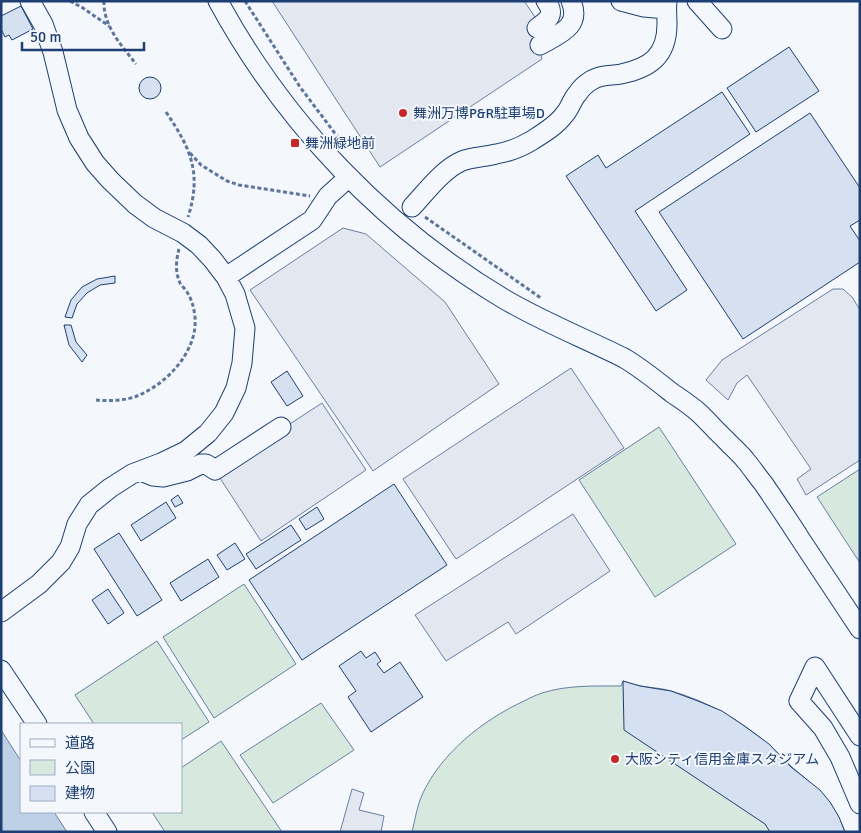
<svg xmlns="http://www.w3.org/2000/svg" width="861" height="833" font-family="Signika,'Noto Sans JP',sans-serif">
  <style>
    .green { fill: #d7e8df; stroke: #687fa3 }
    .parking { fill: #e3e8f0; stroke: #687fa3 }
    .water { fill: #bed0e5; stroke: #687fa3 }
    .building { fill: #d5e0f0; stroke: #1d3f73 }
    .lines { fill: none; stroke-linecap: round; stroke-linejoin: round }
    .minor-casing { stroke: #1d3f73; stroke-width: 21 }
    .path { stroke: #5e769c; stroke-width: 3; stroke-dasharray: 4 2.5; stroke-linecap: butt }
    .minor { stroke: #f4f7fb; stroke-width: 19 }
    .poi-dot { fill: #c62828; stroke: #f4f7fb; stroke-width: 2 }
    .labels { text-anchor: middle; stroke-width: 4; stroke-linejoin: round; paint-order: stroke }
    .poi-label { font-size: 14px; fill: #1d3f73; stroke: #f4f7fb; text-anchor: start }
  </style>
  <rect width="100%" height="100%" fill="#f4f7fb"/>
  <path class="green" d="M659,427L736,544L655,597L579,480Z
    M860,469V563L817,497Z
    M244,584L296,664L214,718L163,637Z
    M157,641L209,722L181,740V724H94L75,695Z
    M623,681C629,683 635,685 641,686C651,688 662,688 671,691C707,701 740,720 768,744C777,751 784,760 793,768C819,790 832,798 845,832H412C415,820 417,806 422,795C441,753 483,720 524,701C530,698 536,695 542,693C567,685 594,686 621,686Z
    M321,703L354,750L273,803L240,755Z
    M221,741L282,832H165L152,812H181V768Z"/>
  <path class="parking" d="M272,1H524L535,17L542,59L380,167Z
    M343,228L366,234L445,302L499,384L373,471L250,290Z
    M833,289H843L852,297L860,310V460L806,495L797,479L811,469L747,375L737,383L728,400L706,380L722,360Z
    M571,368L624,448L456,559L403,479Z
    M322,403L366,470L261,541L216,472Z
    M573,514L610,571L516,634L508,622L446,661L415,615Z
    M352,789L364,793L359,810L384,816L381,832H340Z"/>
  <path class="water" d="M1,730L21,761V812H54L67,832H1Z"/>
  <path class="building" d="M21,6L33,29L12,40L9,35L5,37L1,29V16Z
    M789,47L819,91L756,132L727,88Z
    M139 88a11 11 0 1 1 22 0a11 11 0 1 1-22 0Z
    M722,92L750,134L635,211L687,290L656,311L566,176L598,155L606,168Z
    M810,113L860,188V220L850,226L860,241V262L743,339L659,212Z
    M115,276V283L100,285L87,293L77,304L72,318L65,317L71,300L82,287L97,279Z
    M64,325H71L76,342L87,355L82,362L69,345Z
    M287,371L303,396L287,406L271,382Z
    M394,484L447,565L302,660L249,580Z
    M178,495L183,503L175,507L171,500Z
    M166,502L176,518L141,541L131,525Z
    M317,507L324,519L306,530L299,519Z
    M291,525L301,540L256,569L246,554Z
    M119,533L162,600L137,616L94,549Z
    M235,543L245,559L227,570L217,555Z
    M208,559L219,577L181,601L170,583Z
    M108,589L124,613L108,624L92,600Z
    M361,651L366,658L375,652L381,661L377,664L384,673L400,662L423,697L371,732L348,697L356,691L339,666Z
    M623,681L640,686L671,691L698,701L722,711L743,725L769,744L791,767L820,790L830,802L839,817L845,832H770L765,824L624,730Z"/>
  <g class="lines">
    <defs>
      <path id="minor" d="M218,1C285,124 384,227 504,299C543,322 584,338 624,358C641,368 657,381 672,393C681,399 690,405 698,412C707,420 715,430 724,438C731,446 740,453 746,461C752,468 757,476 763,483C776,502 789,521 801,540C821,570 840,599 860,629
        M621,1L644,7L666,9
        M697,1L722,29
        M537,28C548,20 556,15 546,1
        M540,45C559,34 582,27 571,1
        M412,207C426,192 443,169 462,161C472,157 485,157 496,154C508,152 521,147 531,141C542,134 556,126 564,115C570,109 572,99 578,93C581,88 587,83 592,80C602,74 611,76 621,74C650,68 667,56 667,24C667,16 666,9 667,1
        M226,277L312,220L328,196L349,177
        M141,471L153,476L163,477L187,471L201,464H206L215,470L281,427
        M1,612L39,584L61,562L70,547L77,524L89,505L110,488L132,474L161,463L186,451L208,433L224,413L236,388L242,363L245,328L235,294L226,277L213,260L199,245L183,233L154,218L135,204L110,180L95,163L79,138L67,110L53,52L43,24L30,1
        M1,670L37,724
        M860,736L815,667L799,701L823,728L840,757L860,804
        M94,812L107,832"/>
    </defs>
    <use href="#minor" class="minor-casing"/>
    <path class="path" d="M70,1L83,8L109,26
      M104,1C103,26 122,46 136,64
      M245,1L300,87L340,140
      M166,112C191,149 202,173 188,217
      M190,153L201,165L227,181L239,185L310,196
      M425,217L541,298
      M96,400C109,401 125,401 137,396C167,384 198,351 195,317C194,308 192,300 187,292C185,289 182,286 180,283C175,272 176,260 179,249"/>
    <use href="#minor" class="minor"/>
  </g>
  <g class="poi-dot">
    <circle cx="403" cy="113" r="5"/>
    <rect x="290" y="138" width="10" height="10" rx="2.5"/>
    <circle cx="615" cy="759" r="5"/>
  </g>
  <g class="labels">
    <g class="poi-label">
      <text x="413" y="118">舞洲万博P&amp;R駐車場D</text>
      <text x="305" y="148">舞洲緑地前</text>
      <text x="625" y="764">大阪シティ信用金庫スタジアム</text>
    </g>
  </g>
  <rect width="861" height="833" fill="none" stroke="#1d3f73" stroke-width="5"/>
  <rect x="20" y="723" width="162" height="90" fill="#f4f7fb" stroke="#9eadc5"/>
  <rect x="30" y="739" width="25" height="8" fill="#f4f7fb" stroke="#9eadc5"/>
  <text x="65" y="748" font-size="15" fill="#1d3f73">道路</text>
  <rect x="30" y="760" width="25" height="15" fill="#d7e8df" stroke="#9eadc5"/>
  <text x="65" y="773" font-size="15" fill="#1d3f73">公園</text>
  <rect x="30" y="786" width="25" height="15" fill="#d5e0f0" stroke="#9eadc5"/>
  <text x="65" y="798" font-size="15" fill="#1d3f73">建物</text>
  <path d="M22 42v8h122v-8" fill="none" stroke="#1d3f73" stroke-width="2.5"/>
  <text x="30" y="42" font-size="15" fill="#1d3f73" stroke="#f4f7fb" stroke-width="4" paint-order="stroke">50 m</text>
</svg>
